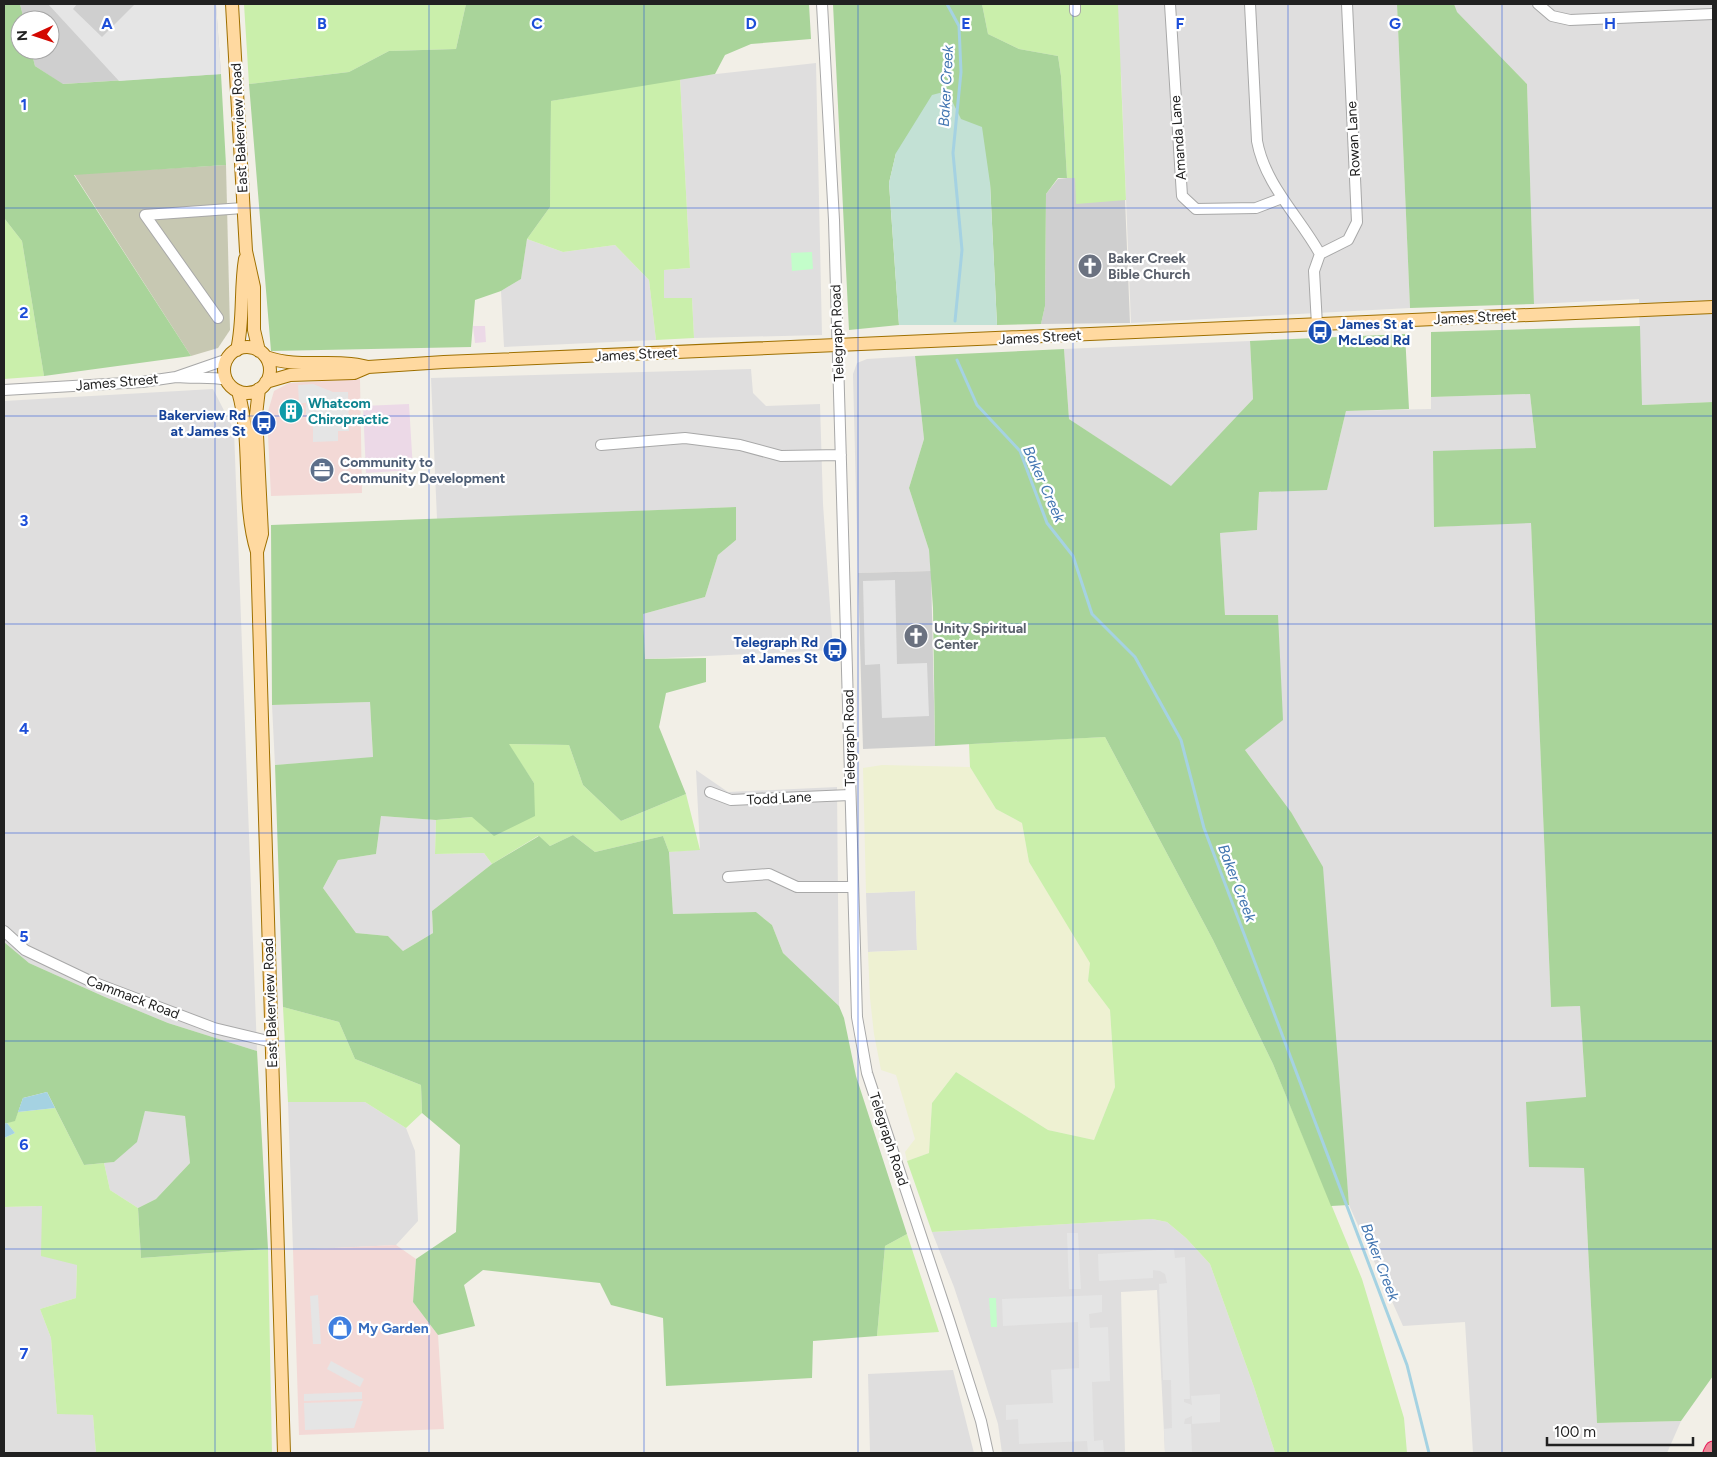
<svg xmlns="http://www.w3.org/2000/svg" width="1717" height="1457" font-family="Figtree,sans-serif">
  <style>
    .residential { fill: #dfdede }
    .commercial { fill: #f3d9d6 }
    .industrial { fill: #ecd9e7 }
    .religious { fill: #cfcfcf }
    .construction { fill: #c7c8b2 }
    .farmland { fill: #eef1d2 }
    .grass { fill: #caefab }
    .forest { fill: #a9d49a }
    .wetland { fill: #c3e1d5 }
    .park { fill: #c3fdca }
    .parking { fill: #e5e5e5 }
    .water { fill: #a5d2e2 }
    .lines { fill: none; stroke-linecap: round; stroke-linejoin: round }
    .stream { stroke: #a5d2e2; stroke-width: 3 }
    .minor-casing { stroke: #a8a8a8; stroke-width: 12 }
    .major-casing { stroke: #9f7000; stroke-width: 14 }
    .highway-casing { stroke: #e71d5b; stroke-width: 17 }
    .minor { stroke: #fff; stroke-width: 10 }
    .major { stroke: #ffd9a0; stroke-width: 12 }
    .highway { stroke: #ed8b9a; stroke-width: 15 }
    .grid { fill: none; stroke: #1d4ed8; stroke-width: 1; stroke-opacity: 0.55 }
    .labels { text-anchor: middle; stroke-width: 4.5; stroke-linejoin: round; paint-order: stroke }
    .street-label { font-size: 14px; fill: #212121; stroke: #fff }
    .worship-label { font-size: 14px; font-weight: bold; fill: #5b616d; stroke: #fff; text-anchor: start }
    .transit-label { font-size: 14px; font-weight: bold; fill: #164399; stroke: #fff; text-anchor: end }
    .culture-label { font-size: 14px; font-weight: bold; fill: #0d838f; stroke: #fff; text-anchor: start }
    .service-label { font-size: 14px; font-weight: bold; fill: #4e5e75; stroke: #fff; text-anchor: start }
    .shop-label { font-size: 14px; font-weight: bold; fill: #366cbe; stroke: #fff; text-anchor: start }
    .water-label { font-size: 15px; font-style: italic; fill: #4376b1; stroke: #fff }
    .grid-label { font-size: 16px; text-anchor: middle; font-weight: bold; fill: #1d4ed8; stroke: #fff; stroke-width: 4.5; stroke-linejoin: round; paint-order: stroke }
  </style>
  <rect width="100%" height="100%" fill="#f2efe7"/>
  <path class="residential" d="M1067,4H1397L1410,308L1131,323L1121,73Z
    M1454,4H1713V402L1641,405L1639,299L1534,304L1527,84L1456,12Z
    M816,63L822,335L694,338L692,298H664V270L690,268L680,78Z
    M527,239L563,252L615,245L649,280L656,340L504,347L501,291L521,279Z
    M1250,341L1253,399L1171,487L1069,419L1064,349Z
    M915,356L924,439L909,488L929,550L931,571L858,573L853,374L857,363L867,359Z
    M751,369L753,393L766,406L820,404L823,504L833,650L645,659L643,614L705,597L718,555L736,540V507L437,519L431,378Z
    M213,389L234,430L257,1051L168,1023L105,997L29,963L4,942V401Z
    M1530,394L1536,448L1435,527L1531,522L1551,1007L1580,1006L1586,1098L1529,1167L1584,1168L1597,1423L1681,1421L1667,1453H1473L1465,1322L1403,1326L1349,1205L1340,1097L1291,812L1245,750L1278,615H1225L1220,533L1257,530L1259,492L1327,489L1346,411L1431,409V397Z
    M370,702L373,758L275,765L272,705Z
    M696,770L728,792L837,787L839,1006L783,953L772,925L756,912L673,914L669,852L700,849Z
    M381,816L436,820L435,854L484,853L492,864L432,911L433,933L403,951L388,936L356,933L323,888L338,860L376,854Z
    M915,891L917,950L868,952L866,893Z
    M288,1102H365L406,1128L415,1151L418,1221L396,1245L293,1250Z
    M145,1111L185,1116L190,1163L156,1199L138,1208L110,1190L104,1163L114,1162L136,1142Z
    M42,1206L77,1264L76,1298L40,1309L51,1338L57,1413L93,1415L96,1453H4V1207Z
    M1152,1219L1167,1222L1186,1238L1210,1264L1254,1387L1275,1453H1165L1157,1290L1121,1292L1125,1453H1002L998,1424L980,1366L954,1287L932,1232Z
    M953,1370L974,1453H870L868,1374Z"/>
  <path class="commercial" d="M360,379L362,493L271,496L267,415L274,391L289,383Z
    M396,1245L416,1259L413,1302L438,1335L444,1429L299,1435L293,1250Z"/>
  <path class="industrial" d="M473,326H485L486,342L475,343Z
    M409,404L413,470L366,473L363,406Z"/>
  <path class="religious" d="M20,4H216L221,74L62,84L35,66L31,50H50V20H24Z
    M1120,74L1130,323L1041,324L1045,306L1046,194L1058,179L1067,178Z
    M931,571L935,746L863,749L858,573Z"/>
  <path class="construction" d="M226,165L230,330L218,348L191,356L74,174Z"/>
  <path class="farmland" d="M882,765L970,767L996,809L1022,823L1029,862L1091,963L1088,981L1110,1010L1115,1087L1094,1140L1048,1130L956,1072L932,1103L929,1153L907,1161L905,1152L915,1139L896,1075L881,1070L874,1034L870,998L868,952L917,950L915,891L866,893L863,768Z"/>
  <path class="grass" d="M244,4H466L456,49L389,51L349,72L249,84Z
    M982,4H1118L1126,200L1076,204L1075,178H1067L1061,76L1058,56L1019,49L988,34Z
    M680,78L690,268L664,270V298H692L694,338L656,340L649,280L615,245L563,252L527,239L550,207L551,101Z
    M4,218L22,241L44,376L4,379Z
    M1105,737L1213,940L1273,1064L1362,1279L1404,1418L1407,1453H1275L1254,1387L1210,1264L1186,1238L1167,1222L1152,1219L932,1232L907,1161L929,1153L932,1103L956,1072L1048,1130L1094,1140L1115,1087L1110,1010L1088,981L1090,963L1029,862L1022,823L996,809L970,767L969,744Z
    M508,744L569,745L583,785L621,821L686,794L700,850L669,852L663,836L595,852L573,835L550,846L538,836L492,864L484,853L435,854L436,820L472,817L534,783Z
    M283,1007L339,1022L355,1059L421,1085L422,1113L406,1128L365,1102H288Z
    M55,1108L84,1165L104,1163L110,1190L138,1208L141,1258L268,1249L272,1453H96L93,1415L57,1414L51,1338L40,1309L76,1298L77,1265L41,1256L42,1206L4,1207V1138L15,1133L7,1123L15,1120L18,1112Z
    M907,1234L939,1332L877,1336L885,1246Z"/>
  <path class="forest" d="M4,4H20L24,20H20V50H31L35,66L63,84L221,74L226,165L74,175L191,356L44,376L22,241L4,218Z
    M466,4H809L811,39L751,44L725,55L715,74L551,101L550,207L527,239L521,279L501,291L475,300L471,347L271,351L249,84L349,72L389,51L456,49Z
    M833,4H982L988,34L1019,49L1058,56L1061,76L1067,178H1058L1046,194L1045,306L1041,324L997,325L990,183L896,153L889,183L899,325L849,330Z
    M1397,4H1454L1457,12L1527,84L1534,304L1410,308Z
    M1640,326L1642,405L1713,402V1376L1681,1421L1597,1423L1584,1168L1529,1167L1526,1102L1586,1097L1580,1006L1551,1007L1531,523L1434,527L1433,451L1536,448L1530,394L1431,397V332Z
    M1405,334L1409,409L1346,411L1327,490L1259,492L1257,530L1220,533L1225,615H1278L1283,720L1245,750L1291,812L1323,867L1349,1205L1331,1206L1273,1064L1213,940L1105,737L935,746L933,608L929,550L909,488L924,439L915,356L1064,349L1069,419L1171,486L1253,399L1250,341Z
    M736,507V540L718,555L705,597L643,614L645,659L706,658V682L666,693L659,727L686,794L621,821L583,785L569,745L509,744L534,783L535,816L494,836L472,817L436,820L381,816L376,854L338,860L323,888L356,933L388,936L403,951L433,933L432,911L492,864L539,836L550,846L573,835L595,852L663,836L669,852L673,914L756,912L772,925L783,953L839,1006L844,1018L856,1076L907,1234L885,1246L877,1336L813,1341L812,1378L666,1386L663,1318L611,1305L600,1283L483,1270L464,1285L475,1326L438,1335L413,1302L416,1259L456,1232L460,1145L422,1113L421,1085L355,1059L339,1022L283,1007L275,765L373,757L370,702L272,705L271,525Z
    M4,942L29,963L105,997L168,1023L257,1051L268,1249L141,1258L138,1208L156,1199L190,1163L185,1116L145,1111L137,1142L114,1162L84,1165L47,1092L23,1098L15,1121L4,1124Z"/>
  <path class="wetland" d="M947,91L961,119L982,127L990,183L997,325H899L889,183L896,153L932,95Z"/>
  <path class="park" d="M812,252L813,269L792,271L791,253Z
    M989,1298H996L997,1327H991Z"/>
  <path class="parking" d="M48,4H77L73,9L102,37L135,4H216L221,74L119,81Z
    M313,384L333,392H348L349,431H338V441L313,442V416H306V403H299L298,385Z
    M895,580L897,664L927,663L929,716L882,718L880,664L865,665L863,581Z
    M1067,1233H1078L1081,1289H1069Z
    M1174,1249L1175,1258L1185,1257L1190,1399H1184V1402L1192,1405L1191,1396L1220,1394V1422L1192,1424V1416L1185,1419L1184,1424H1191L1192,1453H1165L1164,1429L1172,1428L1171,1380H1163L1159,1284L1167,1283L1165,1274L1160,1271L1153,1270V1278L1099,1281L1098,1254Z
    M318,1295L321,1344H313L310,1296Z
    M1102,1295V1312L1089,1314L1090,1328L1108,1327L1110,1381L1092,1382L1094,1441L1103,1440L1104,1453H1088L1087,1441L1019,1444L1018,1419L1006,1420V1405L1053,1403L1051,1370L1079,1368L1078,1322L1003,1326L1002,1299Z
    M331,1361L364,1379L360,1387L327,1369Z
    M362,1392V1399L304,1401V1394Z
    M363,1401L354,1428L305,1430L304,1403Z"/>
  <path class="water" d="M47,1092L55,1108L18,1112L23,1098Z
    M7,1123L15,1133L4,1138V1124Z"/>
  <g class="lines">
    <path class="stream" d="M947,4L959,26L961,72L953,153L962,250L955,321
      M957,360L977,405L1020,451L1047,523L1073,556L1092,614L1135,657L1181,740L1204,828L1407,1365L1429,1453"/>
    <defs>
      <path id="minor" d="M822,4L834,220L857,1017L867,1073L949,1320L981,1421L988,1453
        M1075,4V11
        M1170,4L1182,196L1196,209L1256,208L1282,198
        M1250,4L1257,141C1265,185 1299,216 1320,254
        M1538,4L1552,16L1570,20L1713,14
        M145,215L218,318
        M145,215L243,208
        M1317,325L1314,271L1320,254L1348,240L1357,222L1347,4
        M177,377C194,379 210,376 227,380
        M4,390L142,382L176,377L228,359
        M601,445L685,438L740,445L781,456L841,455
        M710,792L731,800L850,795
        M728,877L769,874L797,887H853
        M4,931L25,950L90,981L214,1028L272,1042"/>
      <path id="major" d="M232,4L246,251L254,287V330L259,351
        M224 370a23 23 0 1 1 46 0a23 23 0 1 1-46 0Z
        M237,350C244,320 240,289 245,259
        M266,357C299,369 334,358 368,367
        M266,382L290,375L354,373L368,367L444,362L1713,307
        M238,391C253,443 241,500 257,552L284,1453
        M257,552L262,534L256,415L259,389"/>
      <path id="highway" d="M1711,1453L1713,1449"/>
    </defs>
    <use href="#minor" class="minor-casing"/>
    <use href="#major" class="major-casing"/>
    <use href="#highway" class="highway-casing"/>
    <use href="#minor" class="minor"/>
    <use href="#major" class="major"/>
    <use href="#highway" class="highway"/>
  </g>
  <path class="grid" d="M215,4V1453M429,4V1453M644,4V1453M858,4V1453M1073,4V1453M1288,4V1453M1502,4V1453M4,208H1713M4,416H1713M4,624H1713M4,833H1713M4,1041H1713M4,1249H1713"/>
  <defs>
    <symbol id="church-disc" viewBox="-11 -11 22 22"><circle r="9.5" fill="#6b7280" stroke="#fff"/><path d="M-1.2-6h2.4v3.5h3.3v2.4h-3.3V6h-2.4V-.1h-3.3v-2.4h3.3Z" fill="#fff"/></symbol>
    <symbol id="bus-disc" viewBox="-11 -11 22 22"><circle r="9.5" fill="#1a4fb4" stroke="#fff"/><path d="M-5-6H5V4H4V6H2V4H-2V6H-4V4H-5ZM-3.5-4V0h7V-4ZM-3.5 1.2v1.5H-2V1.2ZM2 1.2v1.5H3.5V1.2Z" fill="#fff"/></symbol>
    <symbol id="building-disc" viewBox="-11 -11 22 22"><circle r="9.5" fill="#0f9aa8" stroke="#fff"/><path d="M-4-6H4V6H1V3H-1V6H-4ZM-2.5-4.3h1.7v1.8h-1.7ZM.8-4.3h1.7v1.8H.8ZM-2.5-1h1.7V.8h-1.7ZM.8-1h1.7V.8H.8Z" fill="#fff"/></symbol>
    <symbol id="office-disc" viewBox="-11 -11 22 22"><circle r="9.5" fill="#5c6f8a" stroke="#fff"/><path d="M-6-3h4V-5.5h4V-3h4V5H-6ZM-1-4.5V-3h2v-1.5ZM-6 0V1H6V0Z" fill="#fff"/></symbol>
    <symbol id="shop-disc" viewBox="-11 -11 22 22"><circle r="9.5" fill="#3f7fe0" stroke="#fff"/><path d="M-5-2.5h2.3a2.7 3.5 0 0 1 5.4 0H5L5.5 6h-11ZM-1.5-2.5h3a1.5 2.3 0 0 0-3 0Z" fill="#fff"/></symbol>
  </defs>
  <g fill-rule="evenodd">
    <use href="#church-disc" x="1076" y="252" width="28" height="28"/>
    <use href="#bus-disc" x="1306" y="318" width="28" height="28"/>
    <use href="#building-disc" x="277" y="397" width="28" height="28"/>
    <use href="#bus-disc" x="250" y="409" width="28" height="28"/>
    <use href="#office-disc" x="308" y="456" width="28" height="28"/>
    <use href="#church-disc" x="902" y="622" width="28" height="28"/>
    <use href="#bus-disc" x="821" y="636" width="28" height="28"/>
    <use href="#shop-disc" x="326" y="1314" width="28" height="28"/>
  </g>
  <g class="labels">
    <g class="street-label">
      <text transform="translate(239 128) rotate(-93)" y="5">East Bakerview Road</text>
      <text transform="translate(1178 138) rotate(-94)" y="5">Amanda Lane</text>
      <text transform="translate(1353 139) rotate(-93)" y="5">Rowan Lane</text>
      <text transform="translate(1475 317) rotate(-3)" y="5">James Street</text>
      <text transform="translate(837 333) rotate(-92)" y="5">Telegraph Road</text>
      <text transform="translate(1040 337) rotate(-3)" y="5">James Street</text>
      <text transform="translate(636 354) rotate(-3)" y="5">James Street</text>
      <text transform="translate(117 382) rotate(-5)" y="5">James Street</text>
      <text transform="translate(849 738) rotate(-91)" y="5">Telegraph Road</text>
      <text transform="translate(779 798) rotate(-3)" y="5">Todd Lane</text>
      <text transform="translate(133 997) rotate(21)" y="5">Cammack Road</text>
      <text transform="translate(270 1003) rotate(-92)" y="5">East Bakerview Road</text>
      <text transform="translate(889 1139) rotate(72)" y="5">Telegraph Road</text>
    </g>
    <g class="worship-label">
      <text x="1108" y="263">Baker Creek<tspan x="1108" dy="16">Bible Church</tspan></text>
      <text x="934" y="633">Unity Spiritual<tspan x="934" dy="16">Center</tspan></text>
    </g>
    <g class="transit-label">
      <text x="1338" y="329" text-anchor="start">James St at<tspan x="1338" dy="16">McLeod Rd</tspan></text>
      <text x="246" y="420">Bakerview Rd<tspan x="246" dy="16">at James St</tspan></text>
      <text x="818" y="647">Telegraph Rd<tspan x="818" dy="16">at James St</tspan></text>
    </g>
    <g class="culture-label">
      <text x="308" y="408">Whatcom<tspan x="308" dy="16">Chiropractic</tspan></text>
    </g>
    <g class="service-label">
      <text x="340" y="467">Community to<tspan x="340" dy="16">Community Development</tspan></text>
    </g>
    <g class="shop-label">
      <text x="358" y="1333">My Garden</text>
    </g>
    <g class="water-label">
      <text transform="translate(946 86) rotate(-87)" y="5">Baker Creek</text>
      <text transform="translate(1044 484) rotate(66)" y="5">Baker Creek</text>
      <text transform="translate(1237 883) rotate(69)" y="5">Baker Creek</text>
      <text transform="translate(1380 1262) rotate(69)" y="5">Baker Creek</text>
    </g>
  </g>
  <g class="grid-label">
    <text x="107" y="29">A</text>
    <text x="322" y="29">B</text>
    <text x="537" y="29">C</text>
    <text x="751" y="29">D</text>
    <text x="966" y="29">E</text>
    <text x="1180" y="29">F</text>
    <text x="1395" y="29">G</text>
    <text x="1610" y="29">H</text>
    <text x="24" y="110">1</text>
    <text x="24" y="318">2</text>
    <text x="24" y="526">3</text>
    <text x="24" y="734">4</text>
    <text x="24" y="942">5</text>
    <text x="24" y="1150">6</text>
    <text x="24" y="1359">7</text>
  </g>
  <rect width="1717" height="1457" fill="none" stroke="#212121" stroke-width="10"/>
  <g transform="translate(35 35) rotate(267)"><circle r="24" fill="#ffffff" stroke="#a6a6a6"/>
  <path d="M0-4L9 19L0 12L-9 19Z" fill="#d30800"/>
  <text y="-8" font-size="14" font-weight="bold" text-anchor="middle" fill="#212121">N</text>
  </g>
  <path d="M1547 1437v8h146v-8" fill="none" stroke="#212121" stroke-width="2.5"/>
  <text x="1554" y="1437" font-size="15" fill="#212121" stroke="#ffffff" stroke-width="4" paint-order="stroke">100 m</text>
</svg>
